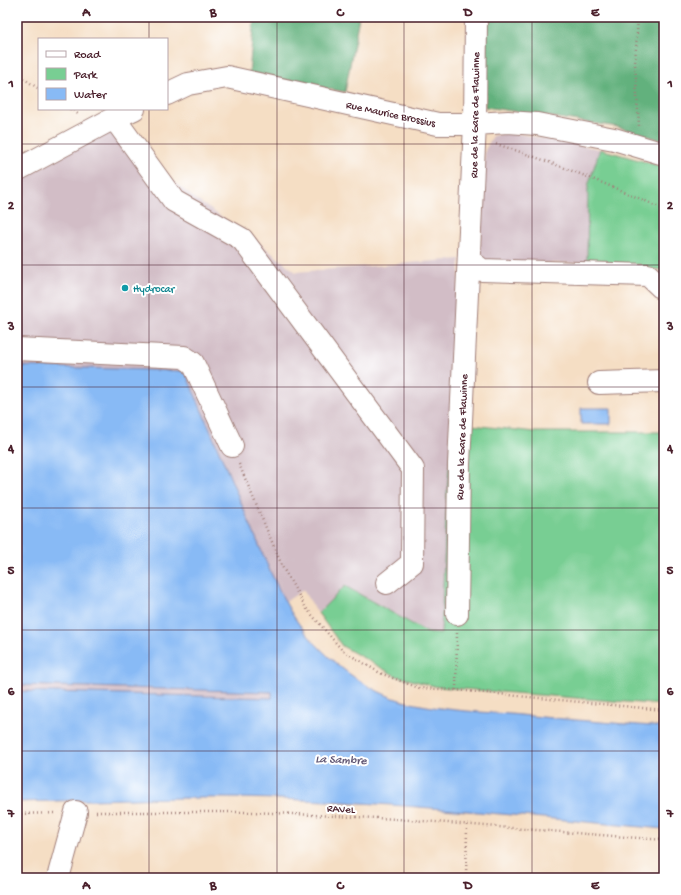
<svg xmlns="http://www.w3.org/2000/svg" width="681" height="895" font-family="'Gochi Hand',sans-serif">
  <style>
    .industrial { fill: #d2bdc6 }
    .green { fill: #78ce93; stroke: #61765f }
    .forest { fill: #62b17d; stroke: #566854 }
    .water { fill: #88baf5; stroke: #696c90 }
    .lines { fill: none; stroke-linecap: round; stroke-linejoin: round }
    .minor-casing { stroke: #a07e78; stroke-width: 24 }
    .path { stroke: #a07e78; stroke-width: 2.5; stroke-dasharray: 1 3; stroke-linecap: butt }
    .minor { stroke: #fff; stroke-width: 22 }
    .grid { fill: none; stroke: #4a1f2b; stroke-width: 1; stroke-opacity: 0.55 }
    .culture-dot { fill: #0f9aa8; stroke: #fff; stroke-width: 1.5 }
    .labels { text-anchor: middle; stroke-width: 4; stroke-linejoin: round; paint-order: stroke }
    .street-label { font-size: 11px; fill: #4a1f2b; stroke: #fff }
    .culture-label { font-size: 11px; fill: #0d838f; stroke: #fff; text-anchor: start }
    .water-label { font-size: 12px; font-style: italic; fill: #605572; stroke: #fff }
    .neatline { fill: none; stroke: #4a1f2b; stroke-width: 1.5 }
    .grid-label { font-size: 13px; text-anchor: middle; font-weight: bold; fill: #4a1f2b }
  </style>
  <rect width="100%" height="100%" fill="#fff"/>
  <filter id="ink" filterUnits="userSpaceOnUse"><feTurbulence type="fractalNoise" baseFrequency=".025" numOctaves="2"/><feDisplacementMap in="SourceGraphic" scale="8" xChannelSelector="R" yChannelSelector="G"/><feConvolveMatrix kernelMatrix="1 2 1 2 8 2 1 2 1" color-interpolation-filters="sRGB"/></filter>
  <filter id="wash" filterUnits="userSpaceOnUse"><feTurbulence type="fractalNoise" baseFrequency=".012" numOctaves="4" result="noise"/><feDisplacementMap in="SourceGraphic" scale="16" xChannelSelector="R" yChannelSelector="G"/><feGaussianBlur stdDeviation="0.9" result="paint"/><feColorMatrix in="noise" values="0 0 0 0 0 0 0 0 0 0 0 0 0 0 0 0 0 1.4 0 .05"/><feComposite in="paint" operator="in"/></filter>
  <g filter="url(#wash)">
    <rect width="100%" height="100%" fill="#f5dec4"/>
    <path class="industrial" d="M128,122L156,167L195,199L250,236L296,272L460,259L453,423L447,493L441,634L428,633L345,586L318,613L303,590L285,602L270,571L185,371L17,366V181L67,153Z
      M509,132L600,149L588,186L587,263L479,264L485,150L493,136Z
      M17,685L272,691V698L17,691Z"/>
    <path class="green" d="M600,149L664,167V270L587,263L588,186Z
      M453,423L535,432H664V705L438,687L396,676L342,646L318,613L345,586L428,633L441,634L447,493Z"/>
    <path class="forest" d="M254,17H359L345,92L249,74Z
      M487,17H641L664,24V141L618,127L485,107Z"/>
    <path class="water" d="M17,366L185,371L270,571C279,589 287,608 299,624C325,659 368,694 411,703C443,710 477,712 510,714C561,719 613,723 664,727V829C535,818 407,803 278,799C191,796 104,800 17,802V691L272,698V692L17,685Z
      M581,408H611V424H581Z"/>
  </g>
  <g filter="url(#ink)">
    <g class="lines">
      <defs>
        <path id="minor" d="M167,94L188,84L227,77L438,124H475L508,122L537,124L614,139L664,154
          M114,118L174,201L242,239L413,469L412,563L387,583
          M17,170L114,118L134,109
          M469,260L482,270L648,275L664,290
          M17,349L184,357L193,363L232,446
          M599,383L664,381
          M457,614L459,464L475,124L476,17
          M58,878L76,812"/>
      </defs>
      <use href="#minor" class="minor-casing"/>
      <path class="path" d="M638,17L635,63L639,126
        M17,74L39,89
        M70,109L78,114
        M496,144C553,162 609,185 664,209
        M239,464L283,568L306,608L342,650L380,673L419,688L456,690
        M457,633L456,690L664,710
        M96,812H252L397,819L664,840
        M17,814L57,813
        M466,878L467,825"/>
      <use href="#minor" class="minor"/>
    </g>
  </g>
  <path class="grid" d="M149,17V39M277,17V878M404,17V878M532,17V878M149,109V878M17,144H664M17,265H664M17,387H664M17,508H664M17,630H664M17,751H664"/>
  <circle class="culture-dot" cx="125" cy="288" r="4"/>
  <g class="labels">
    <g class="street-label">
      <text transform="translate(391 113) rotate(12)" y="4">Rue Maurice Brossius</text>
      <text transform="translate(474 115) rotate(-89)" y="4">Rue de la Gare de Flawinne</text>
      <text transform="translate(461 437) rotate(-88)" y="4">Rue de la Gare de Flawinne</text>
      <text transform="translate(341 808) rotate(3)" y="4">RAVeL</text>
    </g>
    <g class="culture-label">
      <text x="133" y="292">Hydrocar</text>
    </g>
    <g class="water-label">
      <text transform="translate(341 759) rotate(2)" y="4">La Sambre</text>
    </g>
  </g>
  <rect width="681" height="895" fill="none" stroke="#fff" stroke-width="44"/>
  <rect x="38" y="38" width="130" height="72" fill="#ffffff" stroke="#b7a5aa"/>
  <rect x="46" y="51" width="20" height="6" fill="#ffffff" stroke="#b7a5aa"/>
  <text x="74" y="58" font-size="12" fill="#4a1f2b">Road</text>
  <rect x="46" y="68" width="20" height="12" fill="#78ce93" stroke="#b7a5aa"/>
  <text x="74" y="78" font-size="12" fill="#4a1f2b">Park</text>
  <rect x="46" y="88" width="20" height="12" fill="#88baf5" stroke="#b7a5aa"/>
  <text x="74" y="98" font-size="12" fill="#4a1f2b">Water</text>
  <rect x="22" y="22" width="637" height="851" class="neatline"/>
  <g class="grid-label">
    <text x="86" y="16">A</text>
    <text x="213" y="16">B</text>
    <text x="340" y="16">C</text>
    <text x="468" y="16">D</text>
    <text x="595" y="16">E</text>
    <text x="11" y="87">1</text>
    <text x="670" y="87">1</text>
    <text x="11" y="209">2</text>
    <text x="670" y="209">2</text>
    <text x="11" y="330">3</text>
    <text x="670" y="330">3</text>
    <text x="11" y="452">4</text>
    <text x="670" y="452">4</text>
    <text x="11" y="574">5</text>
    <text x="670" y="574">5</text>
    <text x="11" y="695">6</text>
    <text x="670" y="695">6</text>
    <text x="11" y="817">7</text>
    <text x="670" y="817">7</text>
    <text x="86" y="889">A</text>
    <text x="213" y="889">B</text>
    <text x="340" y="889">C</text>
    <text x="468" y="889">D</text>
    <text x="595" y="889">E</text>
  </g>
</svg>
